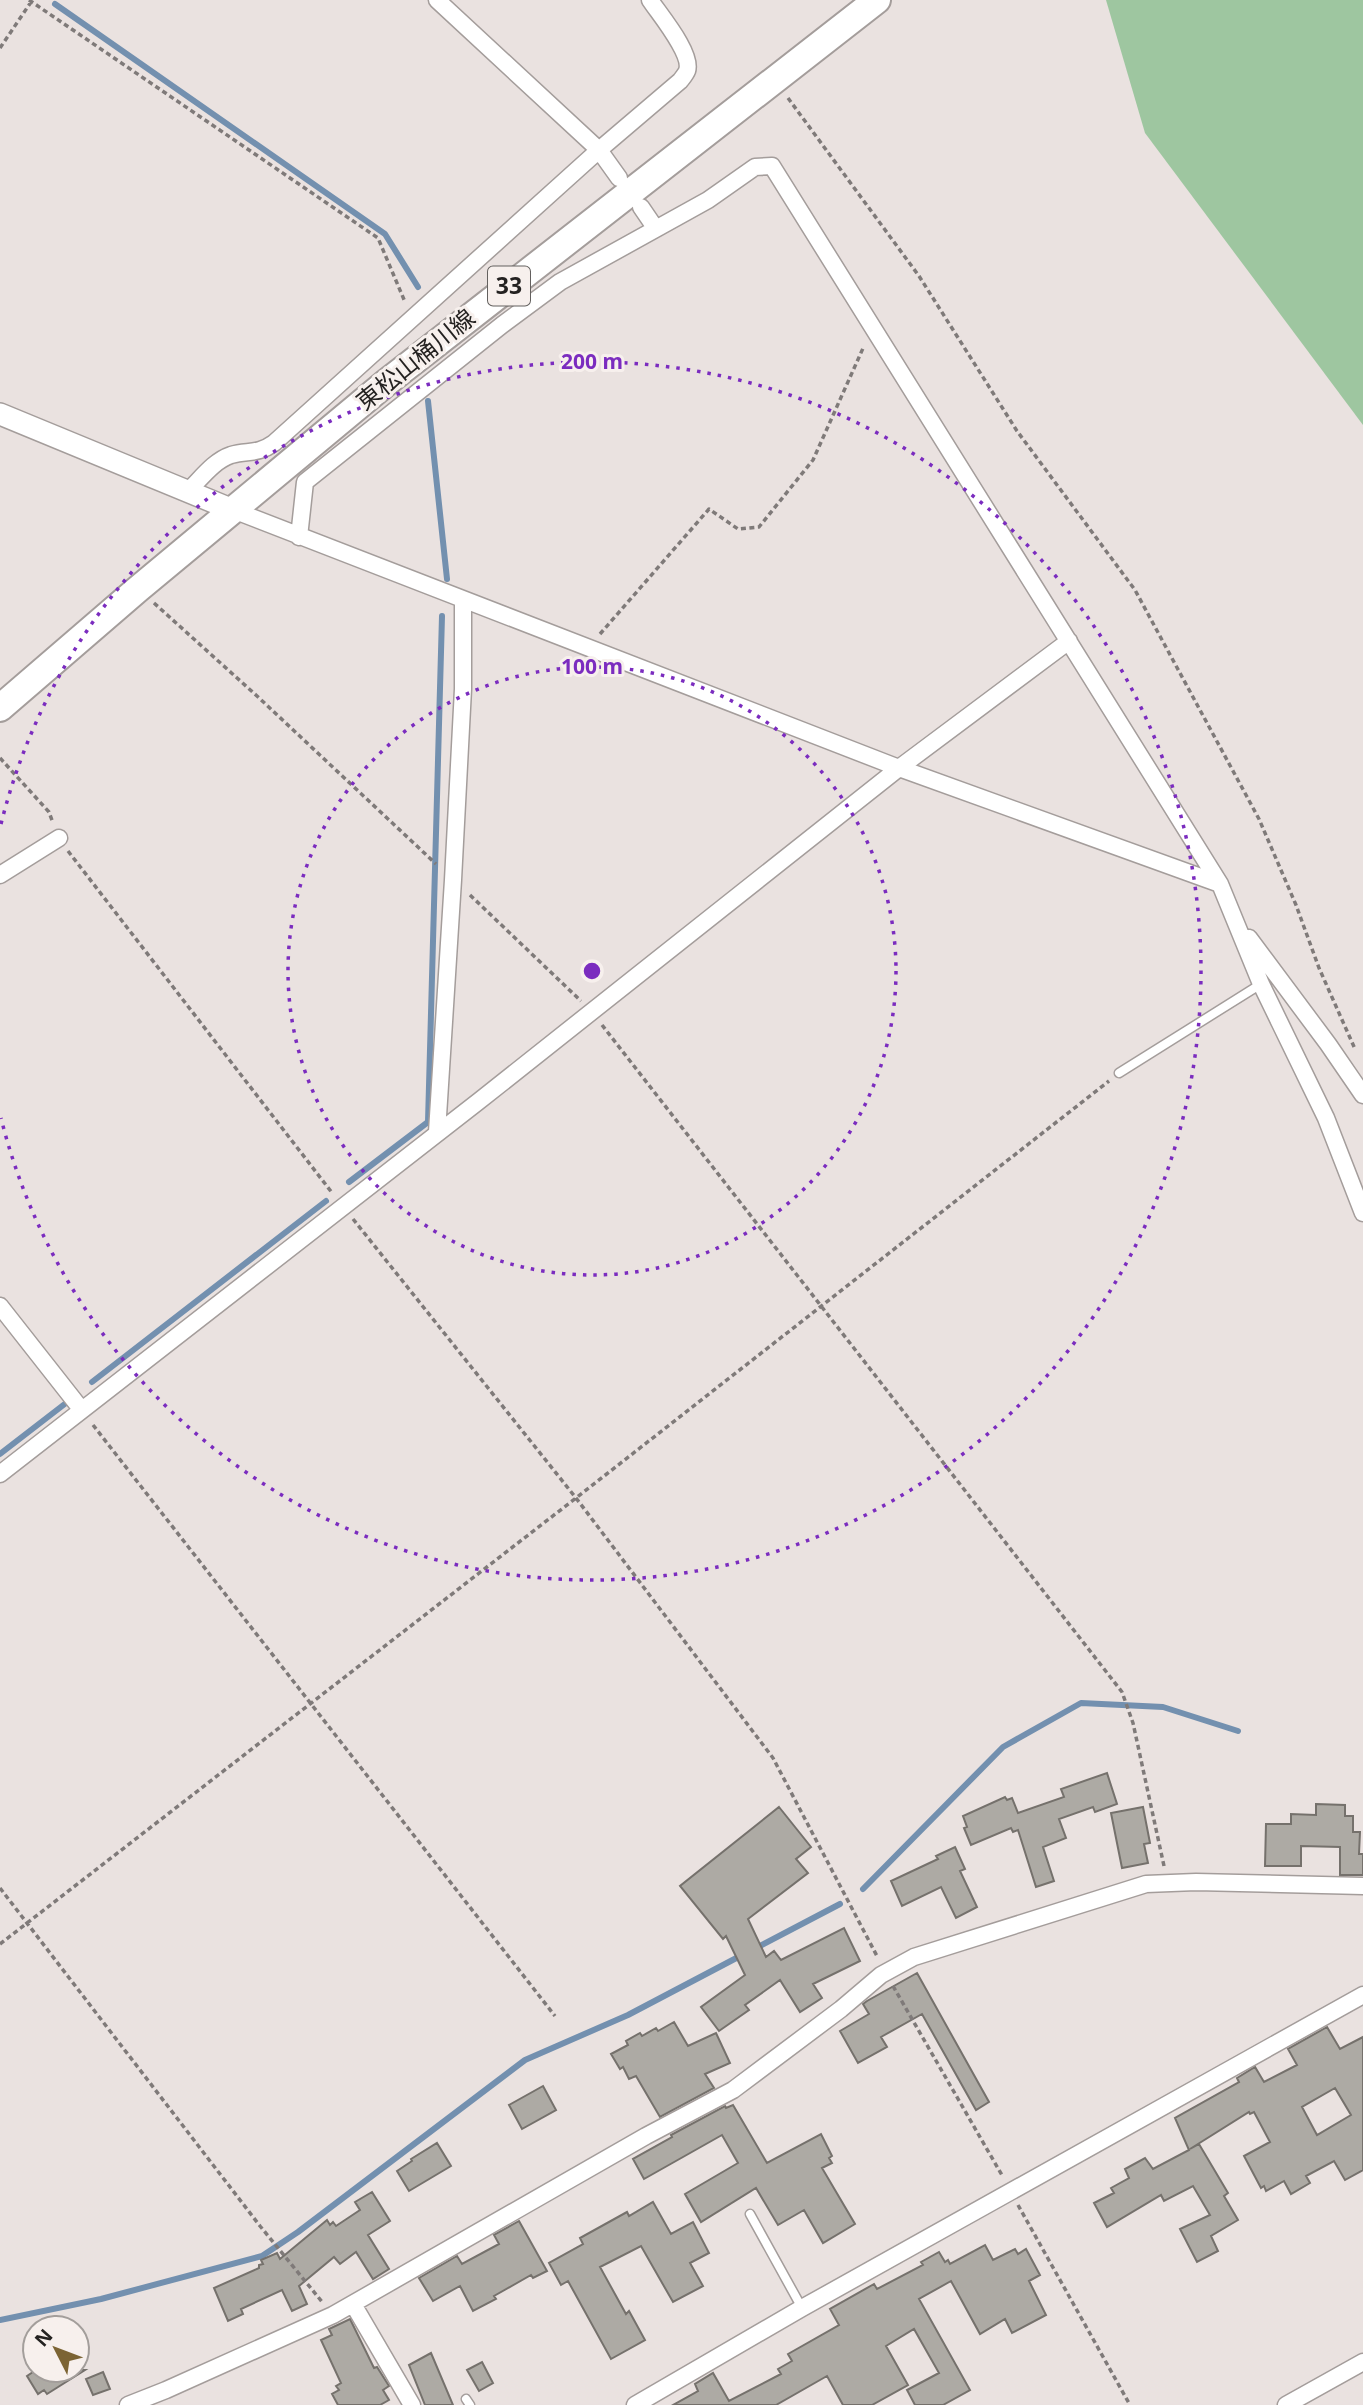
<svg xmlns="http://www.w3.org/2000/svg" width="1363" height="2405" font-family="'Noto Sans','Noto Sans JP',sans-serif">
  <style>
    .green { fill: #9ec6a0 }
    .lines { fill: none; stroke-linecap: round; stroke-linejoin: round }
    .stream { stroke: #7390af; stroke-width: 6 }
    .building { fill: #adaaa4; stroke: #75716c; stroke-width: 2; fill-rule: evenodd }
    .service-casing { stroke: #a49d9b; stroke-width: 11 }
    .minor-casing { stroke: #a49d9b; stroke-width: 19 }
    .tertiary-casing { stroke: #a49d9b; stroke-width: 24 }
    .primary-casing { stroke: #a49d9b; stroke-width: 30 }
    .path { stroke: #7f7a79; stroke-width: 3.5; stroke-dasharray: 5 3.5; stroke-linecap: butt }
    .service { stroke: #fff; stroke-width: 8 }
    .minor { stroke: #fff; stroke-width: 16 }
    .tertiary { stroke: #fff; stroke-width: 21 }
    .primary { stroke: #fff; stroke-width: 26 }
    .ring { fill: none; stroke: #7b2cbf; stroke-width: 3.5; stroke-dasharray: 3.5 7 }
    .labels { text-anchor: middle; stroke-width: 6; stroke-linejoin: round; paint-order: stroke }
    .shield { fill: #f7f0ed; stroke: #63605e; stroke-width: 2 }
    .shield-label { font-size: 23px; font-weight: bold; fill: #242221 }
    .street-label { font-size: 24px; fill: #242221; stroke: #f7f0ed }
    .centre { fill: #7b2cbf; stroke: #f7f0ed; stroke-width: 3.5 }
    .ring-label { font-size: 21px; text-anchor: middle; font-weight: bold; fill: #7b2cbf; stroke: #f7f0ed; stroke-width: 6; stroke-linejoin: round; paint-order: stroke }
  </style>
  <rect width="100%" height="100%" fill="#eae2e0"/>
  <path class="green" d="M1106,0H1363V425L1145,133Z"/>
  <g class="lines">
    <path class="stream" d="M55,4L385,234L418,287
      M428,401L447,579
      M349,1182L428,1122L442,616
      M92,1382L326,1201
      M0,1454L66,1403
      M863,1889L1003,1747L1081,1703L1163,1707L1238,1731
      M754,1949L840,1904
      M0,2320L101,2299L262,2256L298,2232L525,2060L628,2015L744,1954"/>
  </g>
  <path class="building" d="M1107,1773L1117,1804L1095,1812L1093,1807L1059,1819L1066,1838L1043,1847L1054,1881L1036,1887L1018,1830L1013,1832L1011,1828L971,1845L964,1828L967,1827L963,1816L1005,1797L1007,1800L1012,1798L1018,1813L1064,1797L1061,1789Z
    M1316,1804L1345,1805V1816H1353V1832H1360L1359,1854H1363V1875H1340V1847L1301,1846V1866H1265L1266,1824H1291V1814L1316,1815Z
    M779,1807L811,1847L796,1859L808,1873L748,1919L766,1957L774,1951L781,1960L844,1928L860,1961L813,1984L822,1998L800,2012L780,1980L745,2005L749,2010L719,2031L701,2007L745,1975L726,1936L723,1939L680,1886Z
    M1143,1807L1150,1843L1144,1844L1148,1863L1122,1868L1111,1813Z
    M955,1847L965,1869L960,1871L977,1907L956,1918L941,1887L902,1906L891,1881L938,1859L936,1856Z
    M917,1973L989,2102L976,2110L922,2014L881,2037L887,2047L858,2063L840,2031L869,2014L863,2004L867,2001Z
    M674,2022L688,2046L716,2033L730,2063L705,2074L714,2088L660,2117L636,2076L629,2079L623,2067L620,2069L611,2054L628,2045L626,2041L640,2033L642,2036L656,2028L658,2031Z
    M1327,2027L1340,2049L1363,2037V2170L1345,2180L1334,2161L1306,2176L1310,2183L1291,2194L1284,2181L1266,2191L1264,2186L1261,2188L1244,2156L1270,2142L1254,2112L1250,2114L1249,2112L1190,2149L1199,2144L1228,2193L1224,2196L1238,2220L1211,2236L1218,2251L1197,2262L1180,2229L1210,2215L1193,2186L1164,2201L1161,2195L1107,2227L1094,2203L1114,2193L1111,2188L1129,2178L1125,2169L1145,2158L1153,2169L1189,2150L1175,2118L1239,2082L1237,2078L1255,2067L1264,2082L1297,2065L1288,2049ZM1335,2088L1351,2115L1317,2135L1302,2107Z
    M543,2086L556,2110L522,2129L509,2105Z
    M733,2105L767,2163L821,2134L832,2156L829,2158L832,2163L822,2168L855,2224L823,2243L804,2210L778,2225L756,2188L701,2222L685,2194L738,2163L722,2135L644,2179L633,2159L672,2137L671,2135L725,2106L726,2108Z
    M437,2143L451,2166L409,2191L397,2171L412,2161L411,2159Z
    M372,2192L390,2221L368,2235L389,2269L373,2279L356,2252L340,2264L334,2257L299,2286L307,2304L292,2311L282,2290L241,2309L243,2314L228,2321L214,2288L259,2268V2265L263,2264L261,2260L277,2253L280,2259L327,2220L330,2225L333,2222L336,2226L360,2210L355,2202Z
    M653,2202L671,2234L693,2222L709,2253L690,2263L703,2286L673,2302L641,2246L600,2267L626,2314L629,2311L645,2340L611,2359L568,2281L561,2285L549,2263L583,2244L580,2238L627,2212L629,2216Z
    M519,2221L547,2271L533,2278L531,2275L494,2296L496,2299L473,2311L460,2286L433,2301L419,2278L457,2256L462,2264L499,2244L494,2235Z
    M985,2245L993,2260L1015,2249L1018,2254L1026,2249L1040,2275L1029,2281L1046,2315L1012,2333L1005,2319L980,2334L951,2281L919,2299L970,2390L943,2405H915L907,2390L939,2373L914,2329L886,2346L908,2385L872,2405H843L827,2376L776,2405H673L698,2391L695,2384L713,2373L729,2401L781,2374L778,2369L792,2361L788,2354L839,2325L830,2309L874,2284L877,2289L923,2265L921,2262L939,2252L945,2262L948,2260L950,2264Z
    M350,2319L374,2368L377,2367L389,2386L383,2390L389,2400L380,2405H338L332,2394L339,2390L336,2386L341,2383L321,2340L332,2335L329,2329Z
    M431,2353L453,2405H425L409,2365Z
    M482,2362L493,2383L479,2391L467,2370Z
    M36,2370H85L47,2394L44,2390L38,2394L27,2376Z
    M103,2372L110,2389L93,2395L86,2379Z"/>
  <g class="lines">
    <defs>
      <path id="service" d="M1119,1073L1261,984
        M750,2214L802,2308
        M466,2399L470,2405"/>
      <path id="minor" d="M437,0L599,150L619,178
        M641,207L656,229
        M187,492C200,480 213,461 231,455C248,450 257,455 274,443L599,150L680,81C681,80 687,72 687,71C693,54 660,15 650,0
        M233,510L899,768L1220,884
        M299,537L305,482L502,325L560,282L708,200L755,167L772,166L1220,884L1261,984L1326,1118L1363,1213
        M0,875L59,838
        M1249,938L1328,1044L1363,1095
        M437,1132L453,880L463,689V601
        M0,1306L81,1409
        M0,1474L479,1101L899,768L1069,641
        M353,2304L412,2405
        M128,2405L166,2390L333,2315L646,2136L733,2090L841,2009L881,1975L914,1957L1146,1884L1196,1882L1363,1886
        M635,2405L802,2308L1363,1995
        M1286,2405L1363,2362"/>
      <path id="tertiary" d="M0,414L233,510"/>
      <path id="primary" d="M0,708L138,589L387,382L877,0"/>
    </defs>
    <use href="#service" class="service-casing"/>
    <use href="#minor" class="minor-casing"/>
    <use href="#tertiary" class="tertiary-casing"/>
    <use href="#primary" class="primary-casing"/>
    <path class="path" d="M29,0L378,238L405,302
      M0,48L31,2
      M788,98L919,276L1017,431L1135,590L1259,819L1296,905L1319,968L1355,1049
      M154,603L257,696L436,864
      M600,634L709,509L738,529L759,527L813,460L864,346
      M0,758L49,812L53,823
      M68,851L333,1194
      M470,895L581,1001
      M602,1025L1122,1692L1133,1723L1164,1866
      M353,1219L576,1498L773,1758L878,1958
      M93,1425L555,2016
      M0,1888L260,2226L323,2303
      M0,1944L576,1498L1109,1081
      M893,1986L1003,2177
      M1018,2205L1130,2405"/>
    <use href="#service" class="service"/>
    <use href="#minor" class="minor"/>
    <use href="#tertiary" class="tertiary"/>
    <use href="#primary" class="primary"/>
  </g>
  <g class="ring">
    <circle cx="592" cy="971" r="304"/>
    <path d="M1 824A609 609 0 1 1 1 1118"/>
  </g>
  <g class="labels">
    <rect class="shield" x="488" y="266.5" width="42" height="39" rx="5"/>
    <g class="shield-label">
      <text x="509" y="294">33</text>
    </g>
    <g class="street-label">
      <text transform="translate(416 360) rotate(-39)" y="8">東松山桶川線</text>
    </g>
  </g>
  <circle cx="592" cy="971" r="10" class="centre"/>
  <g class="ring-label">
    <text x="592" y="369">200 m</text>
    <text x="592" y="674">100 m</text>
  </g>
  <g transform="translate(56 2349) rotate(312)"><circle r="33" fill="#f7f0ed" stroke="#a39e9b" stroke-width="2"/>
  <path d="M0-5L12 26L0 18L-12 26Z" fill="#7c6434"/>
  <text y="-10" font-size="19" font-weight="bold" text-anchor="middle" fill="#242221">N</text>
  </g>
</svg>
